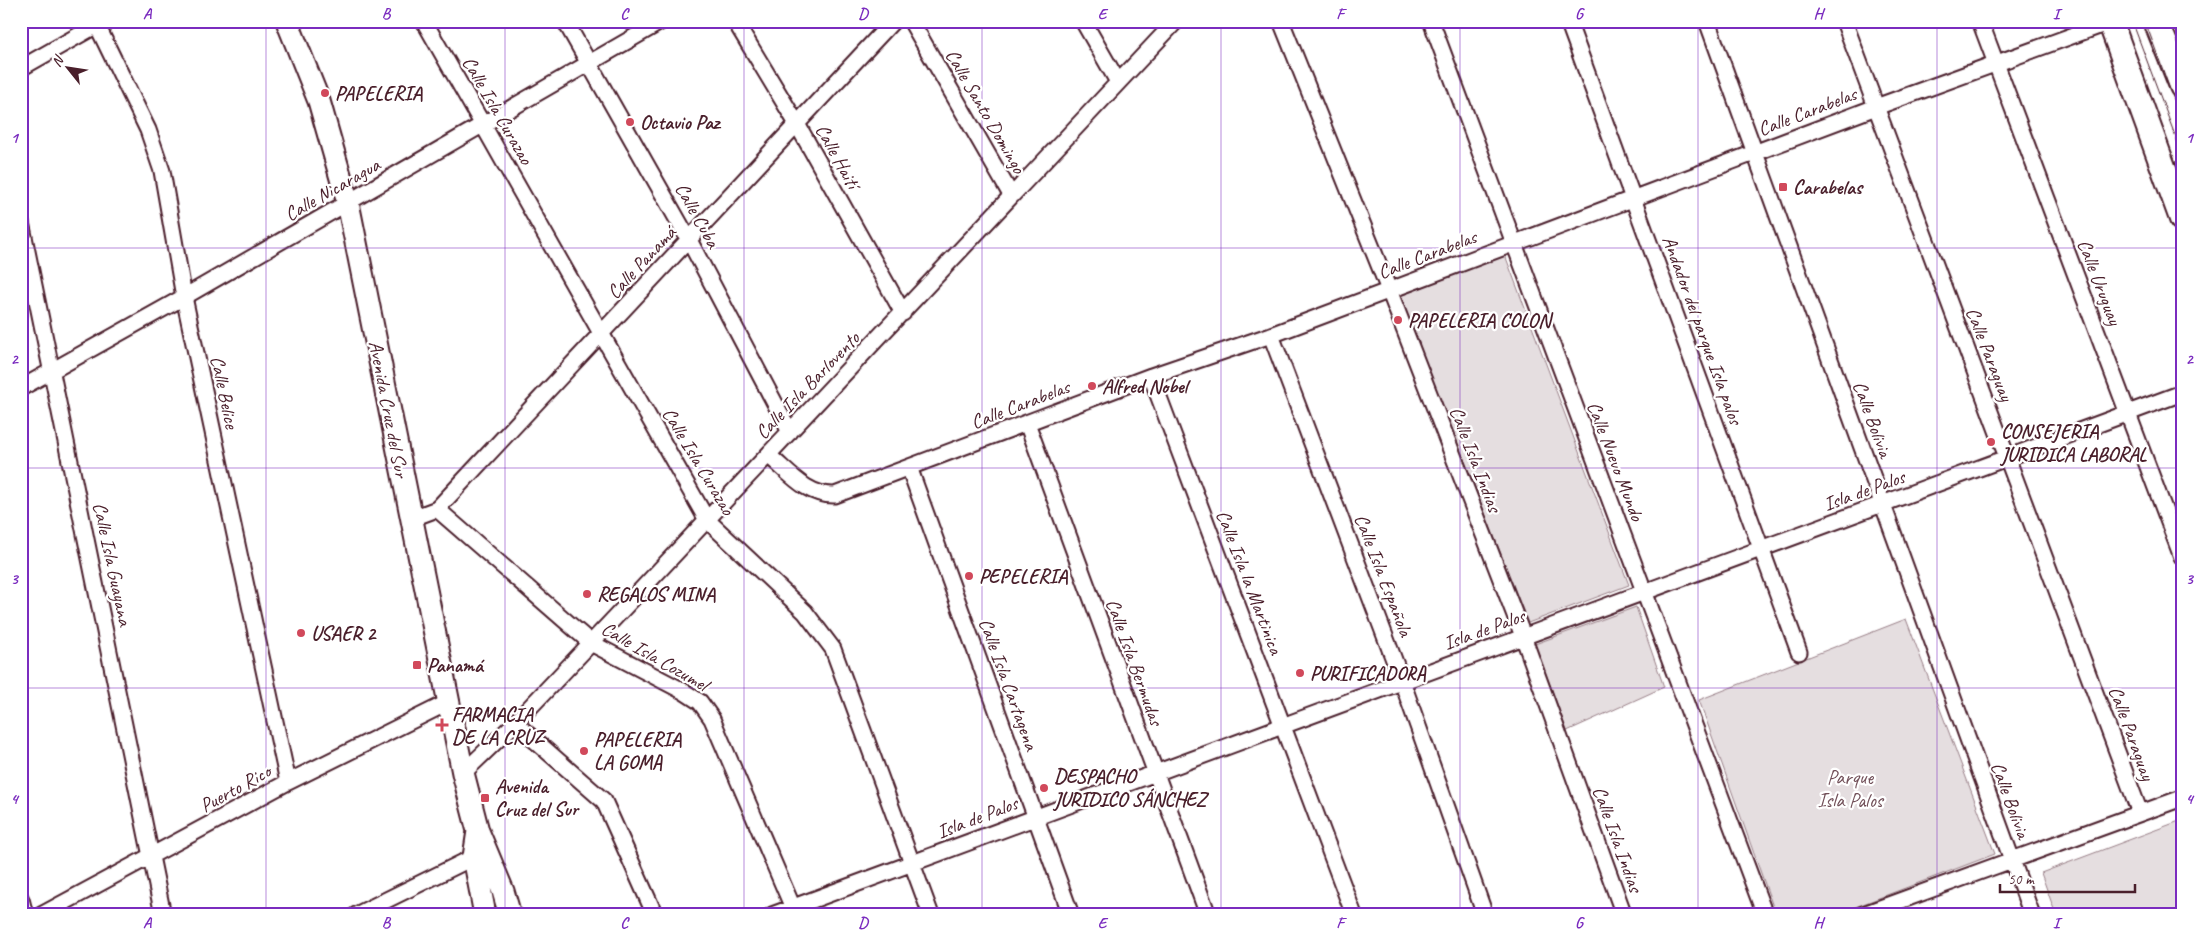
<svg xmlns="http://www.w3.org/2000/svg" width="2203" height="936" font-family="Caveat,sans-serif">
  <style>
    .green { fill: #e5dee0; stroke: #987e86 }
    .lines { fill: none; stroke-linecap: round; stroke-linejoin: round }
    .minor-casing { stroke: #4a1f2b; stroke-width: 19 }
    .secondary-casing { stroke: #4a1f2b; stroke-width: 25 }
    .primary-casing { stroke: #4a1f2b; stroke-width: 28 }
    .minor { stroke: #fff; stroke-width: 15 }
    .secondary { stroke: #fff; stroke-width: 21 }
    .primary { stroke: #fff; stroke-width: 24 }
    .tram { stroke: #4a1f2b; stroke-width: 1 }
    .grid { fill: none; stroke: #7b2cbf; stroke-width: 1; stroke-opacity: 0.55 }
    .poi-dot { fill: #d1495b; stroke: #fff; stroke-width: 2 }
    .labels { text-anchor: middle; stroke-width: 4.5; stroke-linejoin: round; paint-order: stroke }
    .poi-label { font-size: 20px; font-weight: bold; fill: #4a1f2b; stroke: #fff; text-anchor: start }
    .street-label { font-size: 20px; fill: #4a1f2b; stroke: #fff }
    .park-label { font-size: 20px; fill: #714f58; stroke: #fff }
    .neatline { fill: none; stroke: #7b2cbf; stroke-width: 2 }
    .grid-label { font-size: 16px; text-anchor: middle; font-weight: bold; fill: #7b2cbf }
  </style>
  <rect width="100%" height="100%" fill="#fff"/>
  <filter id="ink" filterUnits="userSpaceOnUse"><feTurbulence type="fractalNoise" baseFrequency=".02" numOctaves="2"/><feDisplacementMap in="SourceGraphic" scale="10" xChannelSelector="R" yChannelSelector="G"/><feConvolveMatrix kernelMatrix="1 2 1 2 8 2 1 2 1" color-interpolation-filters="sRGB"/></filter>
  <g filter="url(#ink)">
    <path class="green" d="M1505,255L1629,585L1528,623L1400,296Z
      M1636,607L1664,687L1567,731L1535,644Z
      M1906,619L1995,854L1834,915H1776L1699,700Z
      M2182,820V915H2056L2041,873Z"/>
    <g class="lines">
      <defs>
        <path id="minor" d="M95,21L148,130L162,171L184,297L288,782
          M424,21L707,520L805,612L833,649L931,915
          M565,21L689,240L790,432
          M735,21L797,124L903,313
          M911,21L1011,195
          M1083,21L1118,82
          M1281,21L1389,290L1523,636L1624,915
          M1431,21L1765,915
          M1568,21L1799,652
          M1707,21L2032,915
          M1844,21L2140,813
          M1980,21L2182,557
          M21,68L104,21
          M21,222L163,915
          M1271,335L1402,681L1485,915
          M1151,376L1354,915
          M21,388L184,297L662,21
          M1027,423L1208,915
          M768,455C789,472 806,496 835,495L1151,376L1271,335L1876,107L2110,22
          M909,467L1071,915
          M437,509L591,643L683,691L700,702L712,719L796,915
          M410,519L437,509L893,21
          M515,723L604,801L655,915
          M463,773L515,723L591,643L1176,21
          M21,899L25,915
          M41,915L288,782L449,702
          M356,915L482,853
          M772,915L2182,393
          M1861,915L2182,798"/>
        <path id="secondary" d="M287,21L319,101L348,203L463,773L478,831L503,891L510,915
          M478,831L474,857L485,915"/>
        <path id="primary" d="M2110,21L2182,219
          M2156,21L2182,86"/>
      </defs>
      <use href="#minor" class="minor-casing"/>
      <use href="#secondary" class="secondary-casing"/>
      <use href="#primary" class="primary-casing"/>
      <use href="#minor" class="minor"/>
      <use href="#secondary" class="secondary"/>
      <use href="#primary" class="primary"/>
      <path class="tram" d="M2132,21L2182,154
        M2145,21L2182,122"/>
    </g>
  </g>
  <path class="grid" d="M266,21V915M505,21V915M744,21V915M982,21V915M1221,21V915M1460,21V915M1698,21V915M1937,21V915M21,248H2182M21,468H2182M21,688H2182"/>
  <g class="poi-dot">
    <circle cx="325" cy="93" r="5"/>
    <circle cx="630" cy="122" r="5"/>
    <rect x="1778" y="182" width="10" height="10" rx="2.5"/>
    <circle cx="1398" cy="320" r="5"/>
    <circle cx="1092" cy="386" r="5"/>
    <circle cx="1991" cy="442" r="5"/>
    <circle cx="969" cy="576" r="5"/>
    <circle cx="587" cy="594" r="5"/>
    <circle cx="301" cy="633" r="5"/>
    <rect x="412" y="660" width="10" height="10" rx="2.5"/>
    <circle cx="1300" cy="673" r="5"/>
    <path d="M439.5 717.5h5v5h5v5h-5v5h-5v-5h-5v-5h5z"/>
    <circle cx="584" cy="751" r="5"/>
    <circle cx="1044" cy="788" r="5"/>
    <rect x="480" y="793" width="10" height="10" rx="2.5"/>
  </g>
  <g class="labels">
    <g class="poi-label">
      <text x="335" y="100">PAPELERIA</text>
      <text x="640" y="129">Octavio Paz</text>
      <text x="1793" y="194">Carabelas</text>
      <text x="1408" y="327">PAPELERIA COLON</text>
      <text x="1102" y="393">Alfred Nobel</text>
      <text x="2001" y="438">CONSEJERIA<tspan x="2001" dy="23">JURIDICA LABORAL</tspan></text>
      <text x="979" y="583">PEPELERIA</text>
      <text x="597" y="601">REGALOS MINA</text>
      <text x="311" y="640">USAER 2</text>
      <text x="427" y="672">Panamá</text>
      <text x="1310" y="680">PURIFICADORA</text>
      <text x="452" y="721">FARMACIA<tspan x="452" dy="23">DE LA CRUZ</tspan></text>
      <text x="594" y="746">PAPELERIA<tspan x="594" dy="23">LA GOMA</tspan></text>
      <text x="1054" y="783">DESPACHO<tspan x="1054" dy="23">JURIDICO SÁNCHEZ</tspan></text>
      <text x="495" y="793">Avenida<tspan x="495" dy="23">Cruz del Sur</tspan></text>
    </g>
    <g class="street-label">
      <text transform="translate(498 110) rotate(60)" y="7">Calle Isla Curazao</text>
      <text transform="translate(986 111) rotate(60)" y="7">Calle Santo Domingo</text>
      <text transform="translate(1807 111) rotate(-21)" y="7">Calle Carabelas</text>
      <text transform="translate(838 156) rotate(61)" y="7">Calle Haití</text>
      <text transform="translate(332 189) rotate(-30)" y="7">Calle Nicaragua</text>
      <text transform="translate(698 215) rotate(61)" y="7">Calle Cuba</text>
      <text transform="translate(1427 254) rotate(-21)" y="7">Calle Carabelas</text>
      <text transform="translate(641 262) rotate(-47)" y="7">Calle Panamá</text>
      <text transform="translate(2100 282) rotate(69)" y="7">Calle Uruguay</text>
      <text transform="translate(1703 330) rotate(70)" y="7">Andador del parque Isla palos</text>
      <text transform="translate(1990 354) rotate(69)" y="7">Calle Paraguay</text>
      <text transform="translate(807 385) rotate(-46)" y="7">Calle Isla Barlovento</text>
      <text transform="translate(225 392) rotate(78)" y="7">Calle Belice</text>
      <text transform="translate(1020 404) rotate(-21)" y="7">Calle Carabelas</text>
      <text transform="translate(389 409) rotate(79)" y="7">Avenida Cruz del Sur</text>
      <text transform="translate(1873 419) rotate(70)" y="7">Calle Bolivia</text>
      <text transform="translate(1476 459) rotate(69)" y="7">Calle Isla Indias</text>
      <text transform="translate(699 461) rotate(59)" y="7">Calle Isla Curazao</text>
      <text transform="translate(1616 461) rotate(69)" y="7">Calle Nuevo Mundo</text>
      <text transform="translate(1864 490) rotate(-20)" y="7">Isla de Palos</text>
      <text transform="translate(113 564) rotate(78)" y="7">Calle Isla Guayana</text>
      <text transform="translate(1384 575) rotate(69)" y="7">Calle Isla Española</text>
      <text transform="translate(1250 582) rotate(69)" y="7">Calle Isla la Martinica</text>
      <text transform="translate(1484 629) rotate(-20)" y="7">Isla de Palos</text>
      <text transform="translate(655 656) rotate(30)" y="7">Calle Isla Cozumel</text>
      <text transform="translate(1135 662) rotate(70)" y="7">Calle Isla Bermudas</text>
      <text transform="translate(1009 684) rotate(70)" y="7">Calle Isla Cartagena</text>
      <text transform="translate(2132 733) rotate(70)" y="7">Calle Paraguay</text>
      <text transform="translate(235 788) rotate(-29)" y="7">Puerto Rico</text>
      <text transform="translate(2011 800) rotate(70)" y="7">Calle Bolivia</text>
      <text transform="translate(977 817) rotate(-21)" y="7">Isla de Palos</text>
      <text transform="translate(1618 839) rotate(70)" y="7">Calle Isla Indias</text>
    </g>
    <g class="park-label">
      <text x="1850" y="784">Parque<tspan x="1850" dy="23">Isla Palos</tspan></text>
    </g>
  </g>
  <rect width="2203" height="936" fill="none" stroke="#fff" stroke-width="55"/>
  <g transform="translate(68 68) rotate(300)" stroke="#ffffff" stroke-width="4" paint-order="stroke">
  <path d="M0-4L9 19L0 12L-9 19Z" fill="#4a1f2b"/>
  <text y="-8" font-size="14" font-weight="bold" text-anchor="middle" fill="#4a1f2b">N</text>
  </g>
  <path d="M2000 884v8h135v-8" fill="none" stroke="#4a1f2b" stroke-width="2.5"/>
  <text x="2008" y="884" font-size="15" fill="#4a1f2b" stroke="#ffffff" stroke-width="4" paint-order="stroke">50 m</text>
  <rect x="28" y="28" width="2148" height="880" class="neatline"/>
  <g class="grid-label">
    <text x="147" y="19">A</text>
    <text x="386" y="19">B</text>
    <text x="624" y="19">C</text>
    <text x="863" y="19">D</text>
    <text x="1102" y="19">E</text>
    <text x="1340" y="19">F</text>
    <text x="1579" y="19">G</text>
    <text x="1818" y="19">H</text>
    <text x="2056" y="19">I</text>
    <text x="14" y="143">1</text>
    <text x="2189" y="143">1</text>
    <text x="14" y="364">2</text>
    <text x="2189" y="364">2</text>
    <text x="14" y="584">3</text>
    <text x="2189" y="584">3</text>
    <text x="14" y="804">4</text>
    <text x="2189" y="804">4</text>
    <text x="147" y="928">A</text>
    <text x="386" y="928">B</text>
    <text x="624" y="928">C</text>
    <text x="863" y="928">D</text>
    <text x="1102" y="928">E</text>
    <text x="1340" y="928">F</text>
    <text x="1579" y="928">G</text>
    <text x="1818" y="928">H</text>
    <text x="2056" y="928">I</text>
  </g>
</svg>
